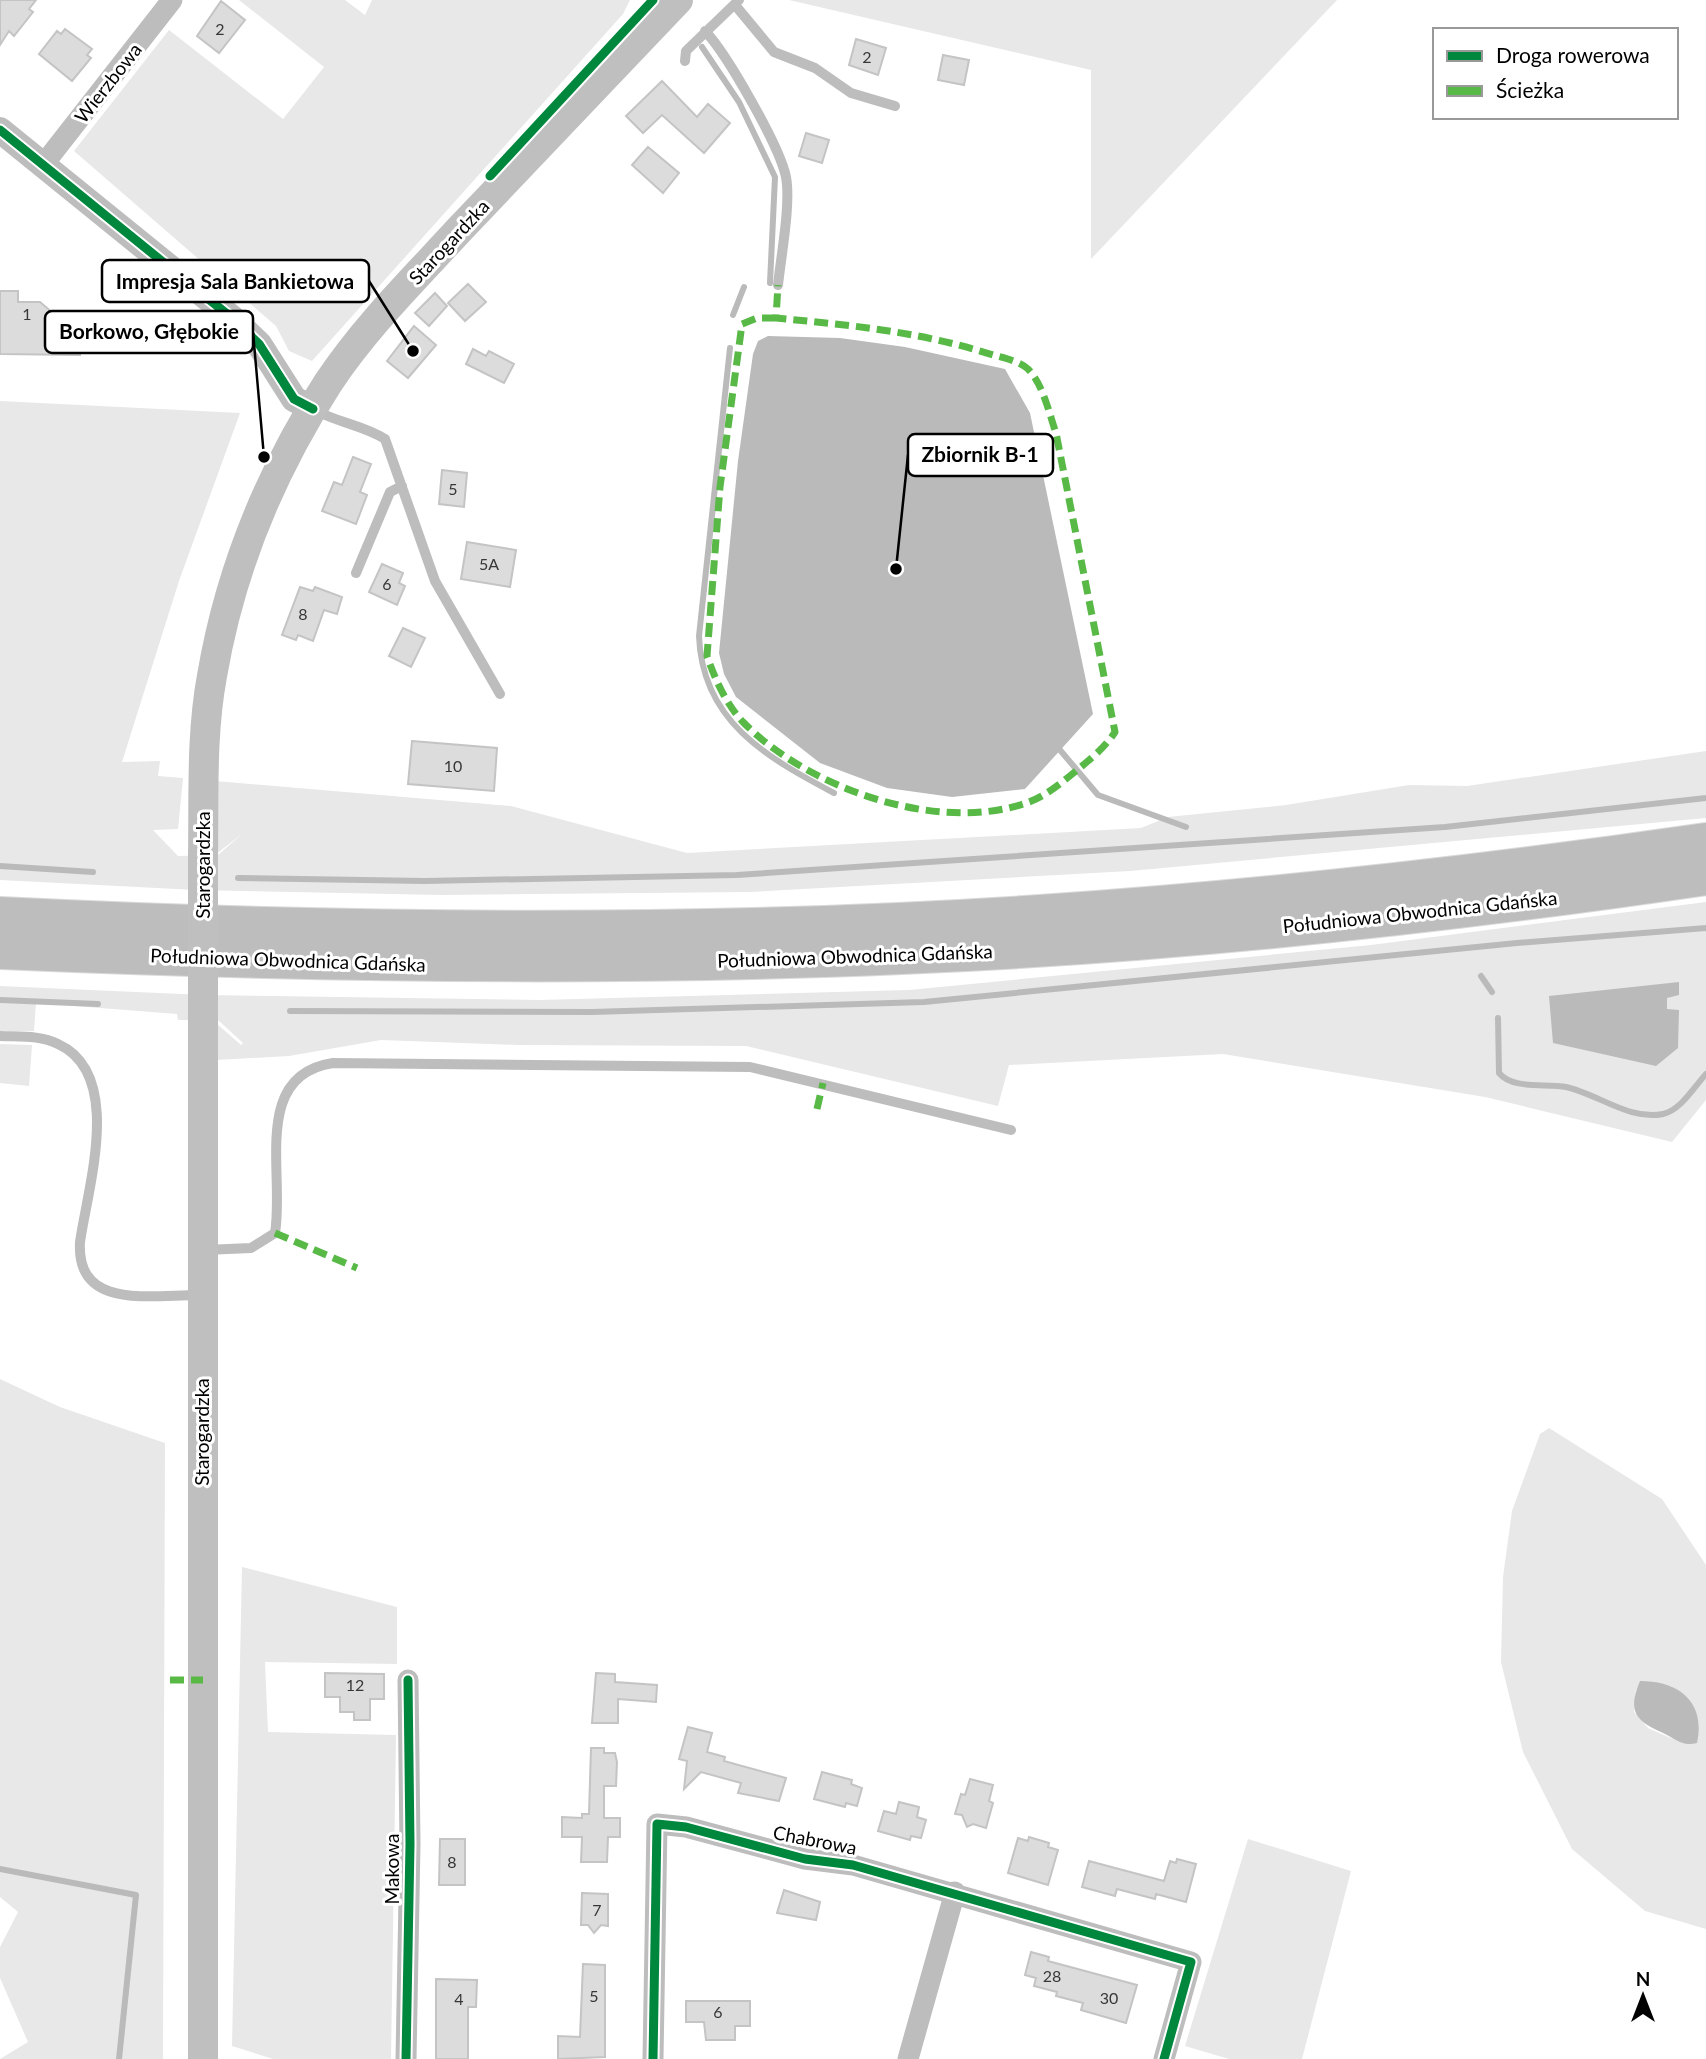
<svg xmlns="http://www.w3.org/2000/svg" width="1706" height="2059" font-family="Lato,sans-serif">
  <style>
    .green { fill: #e8e8e8; fill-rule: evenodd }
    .water { fill: #bababa }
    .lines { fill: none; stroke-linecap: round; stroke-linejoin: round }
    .stream { stroke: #bababa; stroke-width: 6 }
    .building { fill: #dcdcdc; stroke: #c4c4c4; stroke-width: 2 }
    .motorway-casing { stroke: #dbdbdb; stroke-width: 40 }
    .service { stroke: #bdbdbd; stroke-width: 10 }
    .minor { stroke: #bdbdbd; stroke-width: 21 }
    .tertiary { stroke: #bdbdbd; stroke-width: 26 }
    .secondary { stroke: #bfbfbf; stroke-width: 30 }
    .motorway { stroke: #bdbdbd; stroke-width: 38 }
    .secondary-bridge { stroke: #bfbfbf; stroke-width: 30 }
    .quiet { stroke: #58b947; stroke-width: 7; stroke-dasharray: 14 7; stroke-linecap: butt }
    .cycleway-casing { stroke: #fff; stroke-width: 13 }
    .cycleway { stroke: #00873e; stroke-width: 9 }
    .labels { text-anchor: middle; stroke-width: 6; stroke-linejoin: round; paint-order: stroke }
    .number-label { font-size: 16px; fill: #373737 }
    .street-label { font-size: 19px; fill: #000; stroke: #fff }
    .leader { fill: none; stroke: #000; stroke-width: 2.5 }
    .callout-dot { fill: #000; stroke: #fff; stroke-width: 2.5 }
    .callout { fill: #fff; stroke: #000; stroke-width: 2.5 }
    .callout-label { font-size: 21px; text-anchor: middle; font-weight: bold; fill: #000 }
  </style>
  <rect width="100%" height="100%" fill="#fff"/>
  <path class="green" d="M239,0H345L365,15L372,0H630L623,14L312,361L289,351L276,326L74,151L169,30L283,119L324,67Z
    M789,0H1337L1091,259V70Z
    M0,401L240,413L179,581L122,762L160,761L158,776L183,778L178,829L153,830L178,856L218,855L243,833L215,855V781L511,806L687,853L1141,828L1168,817L1286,805L1409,785L1467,786L1706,751V818L1130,871L750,892L443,895L196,890L0,880Z
    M1706,902V1100L1672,1142L1485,1097L1223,1054L1009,1065L998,1106L746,1046L519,1045L381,1040L289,1056L216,1060V1023L241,1045L243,1043L218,1020H178L177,1014L36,1003L34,1031H0V986L204,995L539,1000L909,990L1371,945Z
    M0,1044L32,1045L29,1086L0,1083Z
    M0,1379L60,1407L165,1443L163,2059H0L28,2042L0,1978V1947L18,1912L0,1897Z
    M1549,1428L1662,1499L1706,1565V1929L1645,1911L1572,1849L1523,1752L1501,1662L1503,1577L1512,1511L1540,1434ZM1636,1689L1673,1739L1648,1728L1634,1712Z
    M242,1567L397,1607V1664L265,1662L268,1732L396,1735L391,2059H273L232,2046Z
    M1248,1839L1351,1871L1302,2059H1229L1185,2046Z"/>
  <path class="water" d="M768,336L840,338L905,347L1005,369L1030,413L1093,714L1025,789L952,797L887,788L820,763L736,697L724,674L719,653L738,461L753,354L758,341Z
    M1679,982V995L1667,998V1009L1679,1010L1678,1048L1656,1066L1553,1043L1549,996Z
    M1640,1681C1678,1681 1706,1701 1697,1743C1681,1747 1675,1738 1661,1732C1634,1720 1628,1710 1640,1681Z"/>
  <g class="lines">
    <path class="stream" d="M702,47L739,102L775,177L770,283
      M733,315L744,287
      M730,348L699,636C702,721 766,757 834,793
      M1060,750L1098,795L1186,827
      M0,866L93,872
      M238,878L425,881L737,875L1445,827L1706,798
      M1481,976L1492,992
      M0,1000L98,1004
      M290,1011L592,1012L924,1002L1517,943L1706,928
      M1498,1018L1499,1073C1513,1090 1546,1083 1566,1087C1598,1094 1630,1121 1663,1114C1681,1110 1694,1087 1706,1074
      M0,1869L136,1895L119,2059"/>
  </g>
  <path class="building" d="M0,0H36L29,9L33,12L14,36L9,31L0,45Z
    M221,1L245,20L219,53L197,36Z
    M65,29L92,49L87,55L91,58L72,81L39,54L57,31L61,34Z
    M856,39L886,48L878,75L849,65Z
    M943,55L969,60L964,85L938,80Z
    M662,81L697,117L708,104L730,123L704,153L662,115L643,133L626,116Z
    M806,133L829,140L822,163L799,156Z
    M648,147L679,173L663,193L632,165Z
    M468,284L486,302L465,321L448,303Z
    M0,291H18V302H40L67,325L80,326V355L0,354Z
    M435,293L447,306L429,326L415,313Z
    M414,326L436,345L408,378L387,361Z
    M473,349L486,356L489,351L514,364L504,383L466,364Z
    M353,457L371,464L360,492L367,495L356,524L322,511L334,482L342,485Z
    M442,470L467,473L464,507L439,504Z
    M467,542L516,550L510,587L461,579Z
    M382,564L403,573L399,583L405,586L397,605L369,592Z
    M300,587L313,591L315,587L342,597L337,614L324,610L313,641L298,635L296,640L282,635Z
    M403,628L425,638L411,667L389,656Z
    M412,741L497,748L494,791L408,784Z
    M325,1673L384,1674V1699H370V1720H354V1712H340V1697H325Z
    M596,1673L615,1674V1682L657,1685L656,1702L618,1699V1723H592Z
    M688,1727L712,1733L707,1752L725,1757L724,1761L786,1778L779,1801L738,1793L741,1783L701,1772L684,1789L687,1761L679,1759Z
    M591,1748H604V1753H615L617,1762L616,1786H604V1818H620V1837H608L607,1862H581L582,1837H562V1817L582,1818V1814H589Z
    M822,1772L852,1780L851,1784L862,1788L857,1806L846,1803L845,1807L814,1799Z
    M970,1779L993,1785L989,1801L993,1803L986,1828L973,1824L967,1827L962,1815L955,1814L961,1794L965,1795Z
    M899,1802L919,1807L917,1817L926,1820L921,1838L911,1836L910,1840L878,1831L884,1811L896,1814Z
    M1029,1837L1049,1843L1048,1847L1058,1850L1048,1885L1008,1873L1018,1838L1028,1841Z
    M440,1839H465V1885H439Z
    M1177,1859L1196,1864L1186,1902L1156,1894L1155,1899L1117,1889L1115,1896L1082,1887L1089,1861L1164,1881L1170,1861L1176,1863Z
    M784,1890L820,1902L816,1920L777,1913Z
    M582,1893L608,1894V1926L601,1925L594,1933L588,1925H581Z
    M1031,1952L1049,1957L1048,1961L1137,1985L1126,2023L1081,2010L1083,2003L1056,1996L1057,1992L1034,1986L1036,1978L1025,1975Z
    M583,1964L605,1965V2057L558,2059V2036L580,2037Z
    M436,1979L477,1980L476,2007H468V2059H436Z
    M686,2001H750V2026H735V2040H706L704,2022H686Z"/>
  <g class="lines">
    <defs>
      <path id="motorway" d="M0,916C346,933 694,937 1040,914C1263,899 1485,874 1706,842
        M0,950C301,963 601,968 902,955C1171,944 1440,915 1706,876"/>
    </defs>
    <use href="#motorway" class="motorway-casing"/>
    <path class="service" d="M735,5L774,52L815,68L851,93L895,106
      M705,31C727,54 780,147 786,177C791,204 781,256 778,285
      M685,61L686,51L739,0
      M315,410C338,423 363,425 385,439L435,581L500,694
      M356,573L390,492L402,486
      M0,1036C19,1037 40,1035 58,1044C124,1074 88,1186 80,1242C76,1312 154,1294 202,1295
      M205,1250L251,1248L275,1233C285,1174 251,1075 333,1063L750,1067L1011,1130"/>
    <path class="minor" d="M43,165L172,0
      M406,2059L410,1844L408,1680
      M653,2059L657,1824L686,1827L805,1859L853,1865L1191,1962L1164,2059
      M908,2059L955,1892"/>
    <path class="tertiary" d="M0,130L232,318L259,344L294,399L313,409"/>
    <path class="secondary" d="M203,856C204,796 201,735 212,676C230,570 270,473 328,383C365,327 414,279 459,230C532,153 605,77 678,0
      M203,1020V2059"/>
    <use href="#motorway" class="motorway"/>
    <path class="secondary-bridge" d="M203,856V1020"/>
    <path class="quiet" d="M776,318H757L742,324L720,487L707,656C715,679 726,704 743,722C807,788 939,835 1029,802C1048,795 1066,779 1082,766C1094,756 1106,746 1115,732L1056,433C1049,413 1043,384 1028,369C1019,361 1004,358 993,355C922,332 850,325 776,318L778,285
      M817,1109L823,1083
      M275,1233L357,1268
      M170,1680H203"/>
    <defs>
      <path id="cycleway" d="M0,130L232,318L259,344L294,399L313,409
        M490,176L653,0
        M406,2059L410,1844L408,1680
        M653,2059L657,1824L686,1827L805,1859L853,1865L1191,1962L1164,2059"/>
    </defs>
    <use href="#cycleway" class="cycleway-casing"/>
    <use href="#cycleway" class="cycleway"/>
  </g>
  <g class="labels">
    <g class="number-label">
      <text x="220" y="35">2</text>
      <text x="867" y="63">2</text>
      <text x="27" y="320">1</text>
      <text x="453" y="495">5</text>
      <text x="489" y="570">5A</text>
      <text x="387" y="590">6</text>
      <text x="303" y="620">8</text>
      <text x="453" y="772">10</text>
      <text x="355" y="1691">12</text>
      <text x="452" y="1868">8</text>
      <text x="597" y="1916">7</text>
      <text x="1052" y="1982">28</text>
      <text x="594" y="2002">5</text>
      <text x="1109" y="2004">30</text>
      <text x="459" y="2005">4</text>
      <text x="718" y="2018">6</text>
    </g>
    <g class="street-label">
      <text transform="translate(108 83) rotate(-52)" y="7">Wierzbowa</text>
      <text transform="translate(449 242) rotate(-47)" y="7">Starogardzka</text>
      <text transform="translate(203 865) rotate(-90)" y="7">Starogardzka</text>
      <text transform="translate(1420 912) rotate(-6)" y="7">Południowa Obwodnica Gdańska</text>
      <text transform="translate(855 956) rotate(-2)" y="7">Południowa Obwodnica Gdańska</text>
      <text transform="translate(288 960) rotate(2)" y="7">Południowa Obwodnica Gdańska</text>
      <text transform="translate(202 1432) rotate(-90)" y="7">Starogardzka</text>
      <text transform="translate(815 1840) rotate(11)" y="7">Chabrowa</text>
      <text transform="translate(392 1869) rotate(-90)" y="7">Makowa</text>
    </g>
  </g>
  <path class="leader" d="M413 351L369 281M264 457L253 332M896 569L908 455"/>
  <g class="callout-dot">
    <circle cx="413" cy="351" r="7"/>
    <circle cx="264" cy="457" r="7"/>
    <circle cx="896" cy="569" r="7"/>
  </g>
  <g class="callout">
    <rect x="102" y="260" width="267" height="42" rx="7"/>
    <rect x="45" y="311" width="208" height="42" rx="7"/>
    <rect x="908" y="434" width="145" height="42" rx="7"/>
  </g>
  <g class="callout-label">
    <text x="235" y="289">Impresja Sala Bankietowa</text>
    <text x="149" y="339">Borkowo, Głębokie</text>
    <text x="980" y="462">Zbiornik B-1</text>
  </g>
  <rect x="1433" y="28" width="245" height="91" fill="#ffffff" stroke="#999999" stroke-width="2"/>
  <rect x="1447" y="51" width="35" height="10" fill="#00873e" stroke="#999999" stroke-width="2"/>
  <text x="1496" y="63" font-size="21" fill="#000000">Droga rowerowa</text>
  <rect x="1447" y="86" width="35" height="10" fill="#58b947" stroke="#999999" stroke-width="2"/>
  <text x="1496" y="98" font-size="21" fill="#000000">Ścieżka</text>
  <g transform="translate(1643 1996)" stroke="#ffffff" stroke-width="5" paint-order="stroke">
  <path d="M0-5L12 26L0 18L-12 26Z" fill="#000000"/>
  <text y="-10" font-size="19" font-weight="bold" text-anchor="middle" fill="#000000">N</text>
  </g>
</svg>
